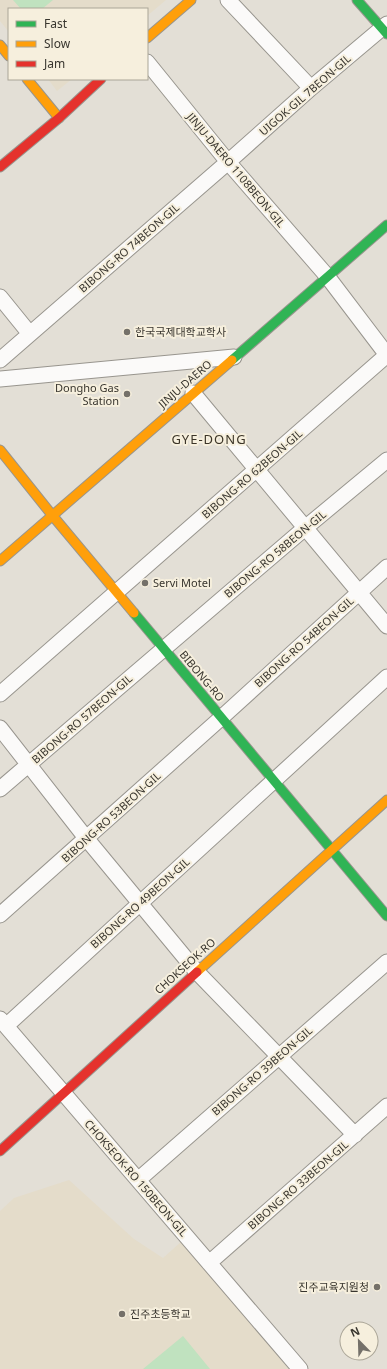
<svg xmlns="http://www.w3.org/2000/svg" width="387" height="1369" font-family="'Noto Sans','Noto Sans KR',sans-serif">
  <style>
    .built { fill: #e4dcca }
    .green { fill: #c0e2bf }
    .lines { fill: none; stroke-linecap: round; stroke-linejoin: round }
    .street-casing { stroke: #98958e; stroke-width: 17 }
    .fast-casing { stroke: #98958e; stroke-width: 11 }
    .slow-casing { stroke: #98958e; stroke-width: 11 }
    .jam-casing { stroke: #98958e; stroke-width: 11 }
    .street { stroke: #fbfaf9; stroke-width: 15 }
    .fast { stroke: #30b455; stroke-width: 9 }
    .slow { stroke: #ff9f0a; stroke-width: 9 }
    .jam { stroke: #e5322d; stroke-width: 9 }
    .poi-dot { fill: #747069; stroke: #f6efdd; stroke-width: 1.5 }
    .labels { text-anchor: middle; stroke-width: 4; stroke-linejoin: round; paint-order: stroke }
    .street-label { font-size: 11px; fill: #38352e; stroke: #f6efdd }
    .poi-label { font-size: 11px; fill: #38352e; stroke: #f6efdd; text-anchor: start }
    .quarter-label { font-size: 13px; letter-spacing: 1px; fill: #3c3528; stroke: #f6efdd }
  </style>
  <rect width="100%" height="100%" fill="#e3dfd6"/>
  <path class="built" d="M0,0H166L147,16V9H9V32L0,21Z
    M48,79H72L57,91Z
    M69,1180L134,1239L163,1258L182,1241L289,1369H0V1211L14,1198Z"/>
  <path class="green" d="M13,0H53L42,9H21Z
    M183,1336L210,1369H143Z"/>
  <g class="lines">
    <defs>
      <path id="street" d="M228,0L311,88
        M147,62L228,162L327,276L387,355
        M0,297L30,334
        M0,360L228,162L311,88L387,24
        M0,379L234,357
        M193,393L387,626
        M0,694L387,355
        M0,728L86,838L196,971L355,1135
        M0,789L305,528L387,460
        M0,915L221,718L387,567
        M0,1019L300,1369
        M6,1026L387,677
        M138,1180L387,962
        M209,1263L387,1106"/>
      <path id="fast" d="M357,0L387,34
        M232,360L387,225
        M134,613L387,916"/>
      <path id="slow" d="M147,38L191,0
        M0,45L9,56
        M27,79L59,118
        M0,450L52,515L134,613
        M0,561L232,360
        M197,972L387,800"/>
      <path id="jam" d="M0,167L59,118L101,79
        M0,1151L197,972"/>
    </defs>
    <use href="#street" class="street-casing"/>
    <use href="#fast" class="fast-casing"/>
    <use href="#slow" class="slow-casing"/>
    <use href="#jam" class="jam-casing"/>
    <use href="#street" class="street"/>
    <use href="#fast" class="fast"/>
    <use href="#slow" class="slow"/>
    <use href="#jam" class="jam"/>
  </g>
  <g class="poi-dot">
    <circle cx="127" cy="332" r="4"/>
    <circle cx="127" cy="394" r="4"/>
    <circle cx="145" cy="583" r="4"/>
    <circle cx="377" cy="1287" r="4"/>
    <circle cx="122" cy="1314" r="4"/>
  </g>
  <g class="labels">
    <g class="street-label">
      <text transform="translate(305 95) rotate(-41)" y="4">UIGOK-GIL 7BEON-GIL</text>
      <text transform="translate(236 170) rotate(50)" y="4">JINJU-DAERO 1108BEON-GIL</text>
      <text transform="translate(129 248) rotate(-41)" y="4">BIBONG-RO 74BEON-GIL</text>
      <text transform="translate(185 384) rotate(-41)" y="4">JINJU-DAERO</text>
      <text transform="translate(252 474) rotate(-41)" y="4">BIBONG-RO 62BEON-GIL</text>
      <text transform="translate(275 554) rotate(-40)" y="4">BIBONG-RO 58BEON-GIL</text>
      <text transform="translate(304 642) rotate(-42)" y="4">BIBONG-RO 54BEON-GIL</text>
      <text transform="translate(202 676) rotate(50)" y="4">BIBONG-RO</text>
      <text transform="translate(82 719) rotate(-41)" y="4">BIBONG-RO 57BEON-GIL</text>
      <text transform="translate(111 817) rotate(-42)" y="4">BIBONG-RO 53BEON-GIL</text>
      <text transform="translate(140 903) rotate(-42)" y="4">BIBONG-RO 49BEON-GIL</text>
      <text transform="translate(185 966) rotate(-42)" y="4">CHOKSEOK-RO</text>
      <text transform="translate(262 1071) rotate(-41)" y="4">BIBONG-RO 39BEON-GIL</text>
      <text transform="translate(136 1178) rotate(49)" y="4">CHOKSEOK-RO 150BEON-GIL</text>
      <text transform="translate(298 1185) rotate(-41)" y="4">BIBONG-RO 33BEON-GIL</text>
    </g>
    <g class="poi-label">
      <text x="135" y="336">한국국제대학교학사</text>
      <text x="119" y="392" text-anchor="end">Dongho Gas<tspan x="119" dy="13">Station</tspan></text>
      <text x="153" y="587">Servi Motel</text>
      <text x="369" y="1291" text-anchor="end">진주교육지원청</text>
      <text x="130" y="1318">진주초등학교</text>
    </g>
    <g class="quarter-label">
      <text x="209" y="444">GYE-DONG</text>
    </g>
  </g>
  <rect x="8" y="8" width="140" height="72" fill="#f6efdd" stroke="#aaa597"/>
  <rect x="16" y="21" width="20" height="6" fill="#30b455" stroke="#aaa597"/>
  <text x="44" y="28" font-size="12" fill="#38352e">Fast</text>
  <rect x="16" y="41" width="20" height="6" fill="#ff9f0a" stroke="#aaa597"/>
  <text x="44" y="48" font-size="12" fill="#38352e">Slow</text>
  <rect x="16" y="61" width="20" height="6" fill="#e5322d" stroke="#aaa597"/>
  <text x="44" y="68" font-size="12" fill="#38352e">Jam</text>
  <g transform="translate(359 1341) rotate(337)"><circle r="19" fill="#f6efdd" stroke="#aaa597"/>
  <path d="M0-3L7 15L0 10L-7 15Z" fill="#747069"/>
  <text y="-6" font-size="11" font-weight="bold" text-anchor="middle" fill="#38352e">N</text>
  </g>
</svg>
